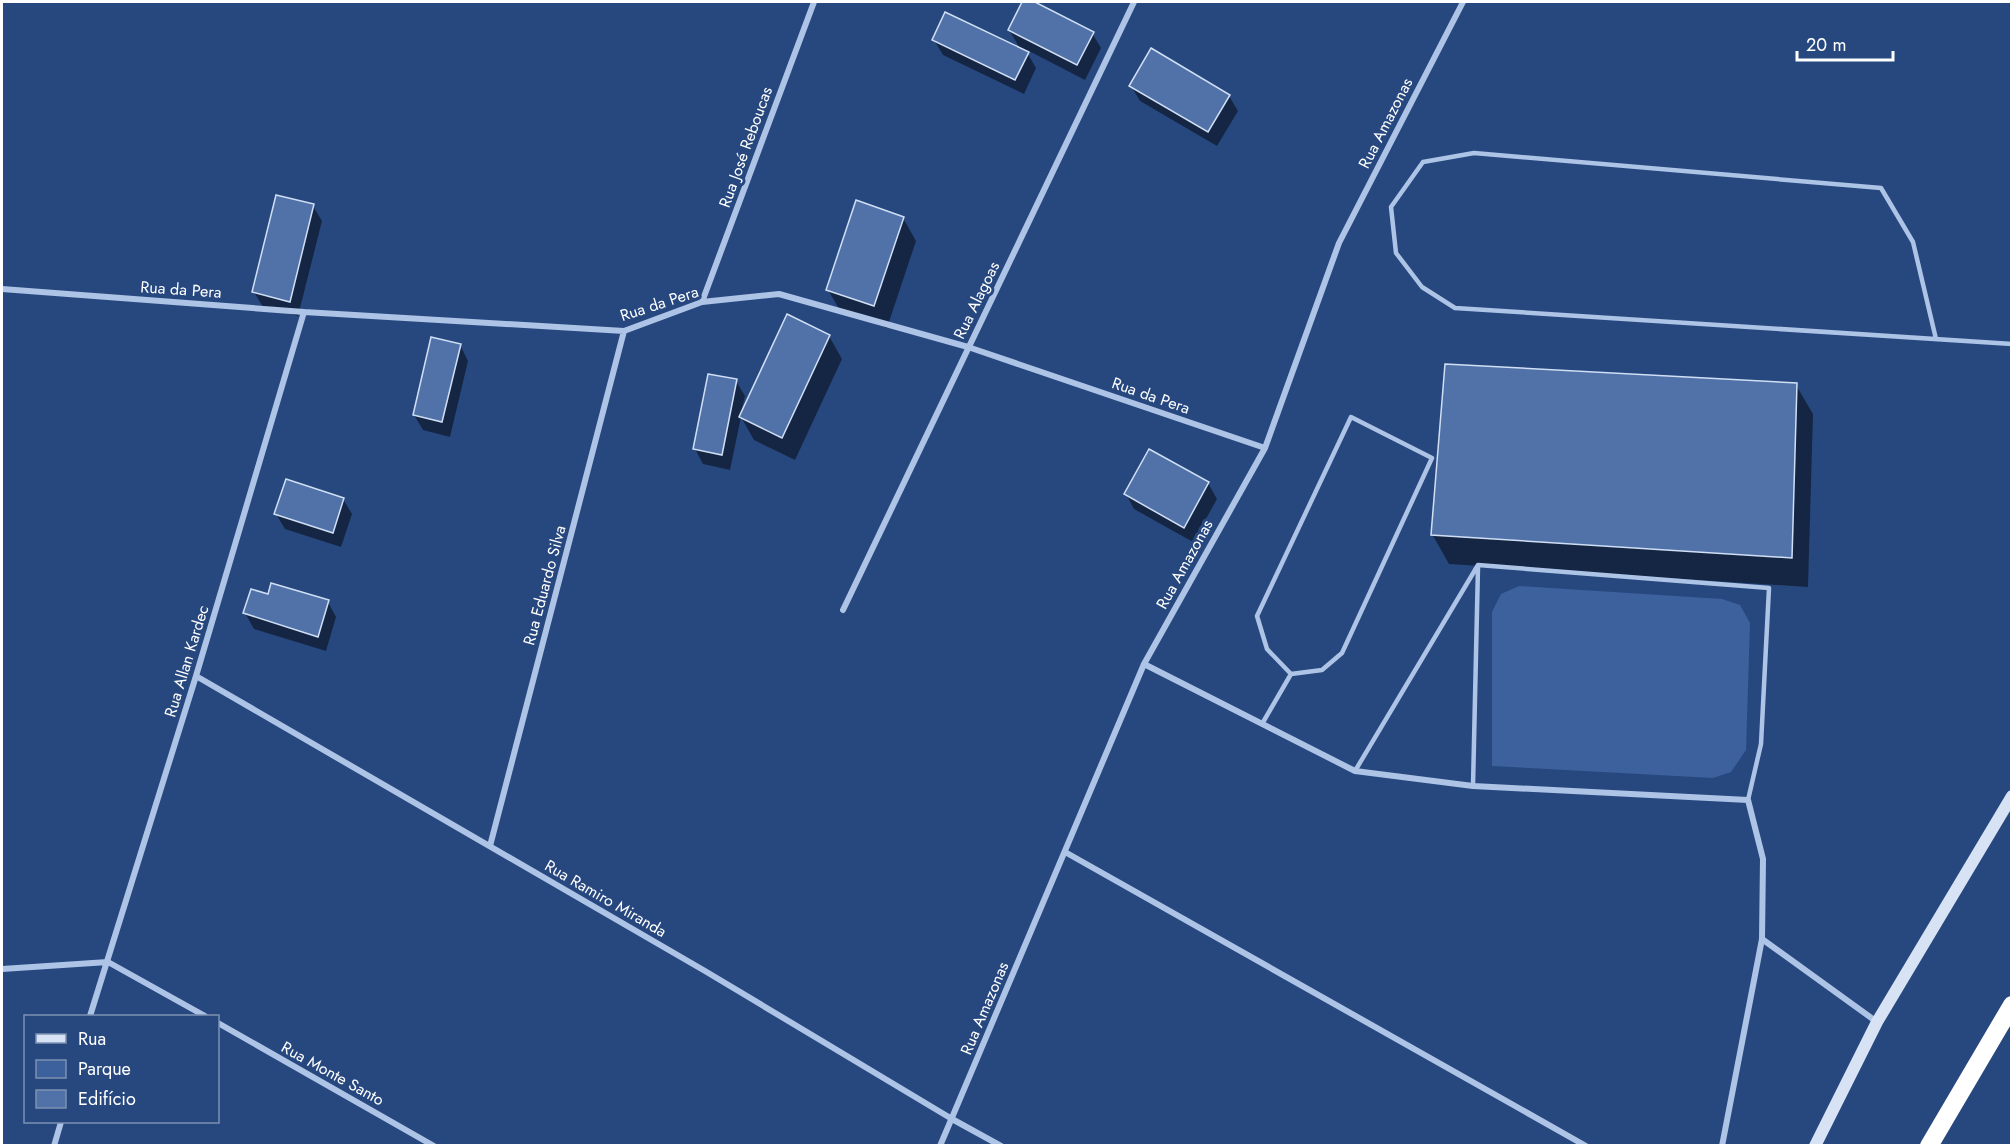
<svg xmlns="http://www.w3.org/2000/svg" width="2013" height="1147" font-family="Jost,sans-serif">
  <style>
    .green { fill: #3c619d }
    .shadow { fill: #0007 }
    .building { fill: #5072a8; stroke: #d1dff5; stroke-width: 1.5 }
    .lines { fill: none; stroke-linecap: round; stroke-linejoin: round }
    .lane { stroke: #aec4e6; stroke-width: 4.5 }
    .street { stroke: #aec4e6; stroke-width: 6 }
    .secondary { stroke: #d7e2f5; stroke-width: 12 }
    .highway { stroke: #fff; stroke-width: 18 }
    .labels { text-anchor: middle; stroke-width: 6; stroke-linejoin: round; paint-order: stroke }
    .street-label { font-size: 16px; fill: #fff; stroke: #27487f }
  </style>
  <rect width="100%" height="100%" fill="#27487f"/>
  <path class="green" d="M1519,586L1722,599L1740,605L1750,623L1746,750L1731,772L1713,778L1492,766V612L1501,594Z"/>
  <path class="shadow" d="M1024,2H1031L1092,33L1101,48L1085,80L1025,49L1036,68L1024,94L943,55L934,40L1021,50L1009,30Z
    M1131,86L1229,96L1238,111L1217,146L1140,101Z
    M313,206L322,221L298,316L263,307L254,292Z
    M903,218L916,241L887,328L841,312L828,290Z
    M829,336L842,359L795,460L754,440L741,417L730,470L703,464L695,449L736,381L745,396L741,413Z
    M460,345L468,361L450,437L423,430L414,415Z
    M1796,385L1813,414L1808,587L1449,564L1432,534Z
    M1149,451L1208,483L1217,499L1193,542L1134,509L1126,494Z
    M343,499L352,514L341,547L285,529L276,514Z
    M269,596L328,602L336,617L326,651L254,629L245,613Z"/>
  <path class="building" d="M1022,2H1035L1094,32L1077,65L1008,30Z
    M945,12L1029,52L1015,80L932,40Z
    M1151,48L1230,95L1208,132L1129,86Z
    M276,195L314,204L290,302L252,292Z
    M856,200L904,217L874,306L826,290Z
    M787,314L830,335L782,438L739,417Z
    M431,337L461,344L442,422L413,415Z
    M1445,364L1797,383L1792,558L1431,535Z
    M708,374L737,379L722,455L693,449Z
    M1149,449L1209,482L1184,528L1124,494Z
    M286,479L344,498L333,533L274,514Z
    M271,583L329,600L318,637L243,613L251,589L268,594Z"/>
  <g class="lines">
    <path class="lane" d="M1936,339L1913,242L1881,188L1474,153L1423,162L1391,207L1396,253L1422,287L1455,308L2012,344
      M1351,417L1432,458L1342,653L1322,670L1291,674L1267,649L1257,616Z
      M1262,724L1291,674
      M1355,771L1478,565L1769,588L1761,744L1748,800
      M1473,786L1478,567"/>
    <path class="street" d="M2,289L304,312L624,331L702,302L779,294L968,347L1265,448
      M702,302L814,2
      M843,610L1134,2
      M1144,664L1355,771L1473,786L1748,800L1763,859L1762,939L1722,1146
      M196,676L705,971L952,1119L1001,1146
      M490,846L624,331
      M1065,852L1586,1146
      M1762,939L1877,1022
      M2,969L108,962L205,1016
      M90,1016L196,676L304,312
      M218,1023L434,1146
      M54,1146L61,1122
      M940,1146L1144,664L1265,448L1339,243L1463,2"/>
    <path class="secondary" d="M1815,1146L1877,1022L2012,796"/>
    <path class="highway" d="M1929,1146L2012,1005"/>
  </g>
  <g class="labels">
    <g class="street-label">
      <text transform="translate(1385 123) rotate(-63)" y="6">Rua Amazonas</text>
      <text transform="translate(745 147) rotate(-70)" y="6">Rua José Reboucas</text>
      <text transform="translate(181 289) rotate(4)" y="6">Rua da Pera</text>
      <text transform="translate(976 300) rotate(-64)" y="6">Rua Alagoas</text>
      <text transform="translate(659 303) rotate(-18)" y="6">Rua da Pera</text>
      <text transform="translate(1151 395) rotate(19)" y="6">Rua da Pera</text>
      <text transform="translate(1184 564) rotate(-61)" y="6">Rua Amazonas</text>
      <text transform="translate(544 585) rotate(-75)" y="6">Rua Eduardo Silva</text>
      <text transform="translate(186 661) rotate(-73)" y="6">Rua Allan Kardec</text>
      <text transform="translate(606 898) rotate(30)" y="6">Rua Ramiro Miranda</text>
      <text transform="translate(984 1008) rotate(-67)" y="6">Rua Amazonas</text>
      <text transform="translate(333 1073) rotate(29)" y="6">Rua Monte Santo</text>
    </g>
  </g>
  <rect width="2013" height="1147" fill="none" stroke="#ffffff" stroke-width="6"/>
  <rect x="24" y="1015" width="195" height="108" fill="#27487f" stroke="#7d91b2" stroke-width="1.5"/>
  <rect x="36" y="1034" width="30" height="9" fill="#d7e2f5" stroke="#7d91b2" stroke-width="1.5"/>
  <text x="78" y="1045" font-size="18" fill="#ffffff">Rua</text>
  <rect x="36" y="1060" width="30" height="18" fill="#3c619d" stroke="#7d91b2" stroke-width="1.5"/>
  <text x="78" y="1075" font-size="18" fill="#ffffff">Parque</text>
  <rect x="36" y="1090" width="30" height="18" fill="#5072a8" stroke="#7d91b2" stroke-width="1.5"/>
  <text x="78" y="1105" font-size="18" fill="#ffffff">Edifício</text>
  <path d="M1797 51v9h96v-9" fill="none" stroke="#ffffff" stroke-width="3"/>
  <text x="1806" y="51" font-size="18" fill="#ffffff" stroke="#27487f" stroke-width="4.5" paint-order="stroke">20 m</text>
</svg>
